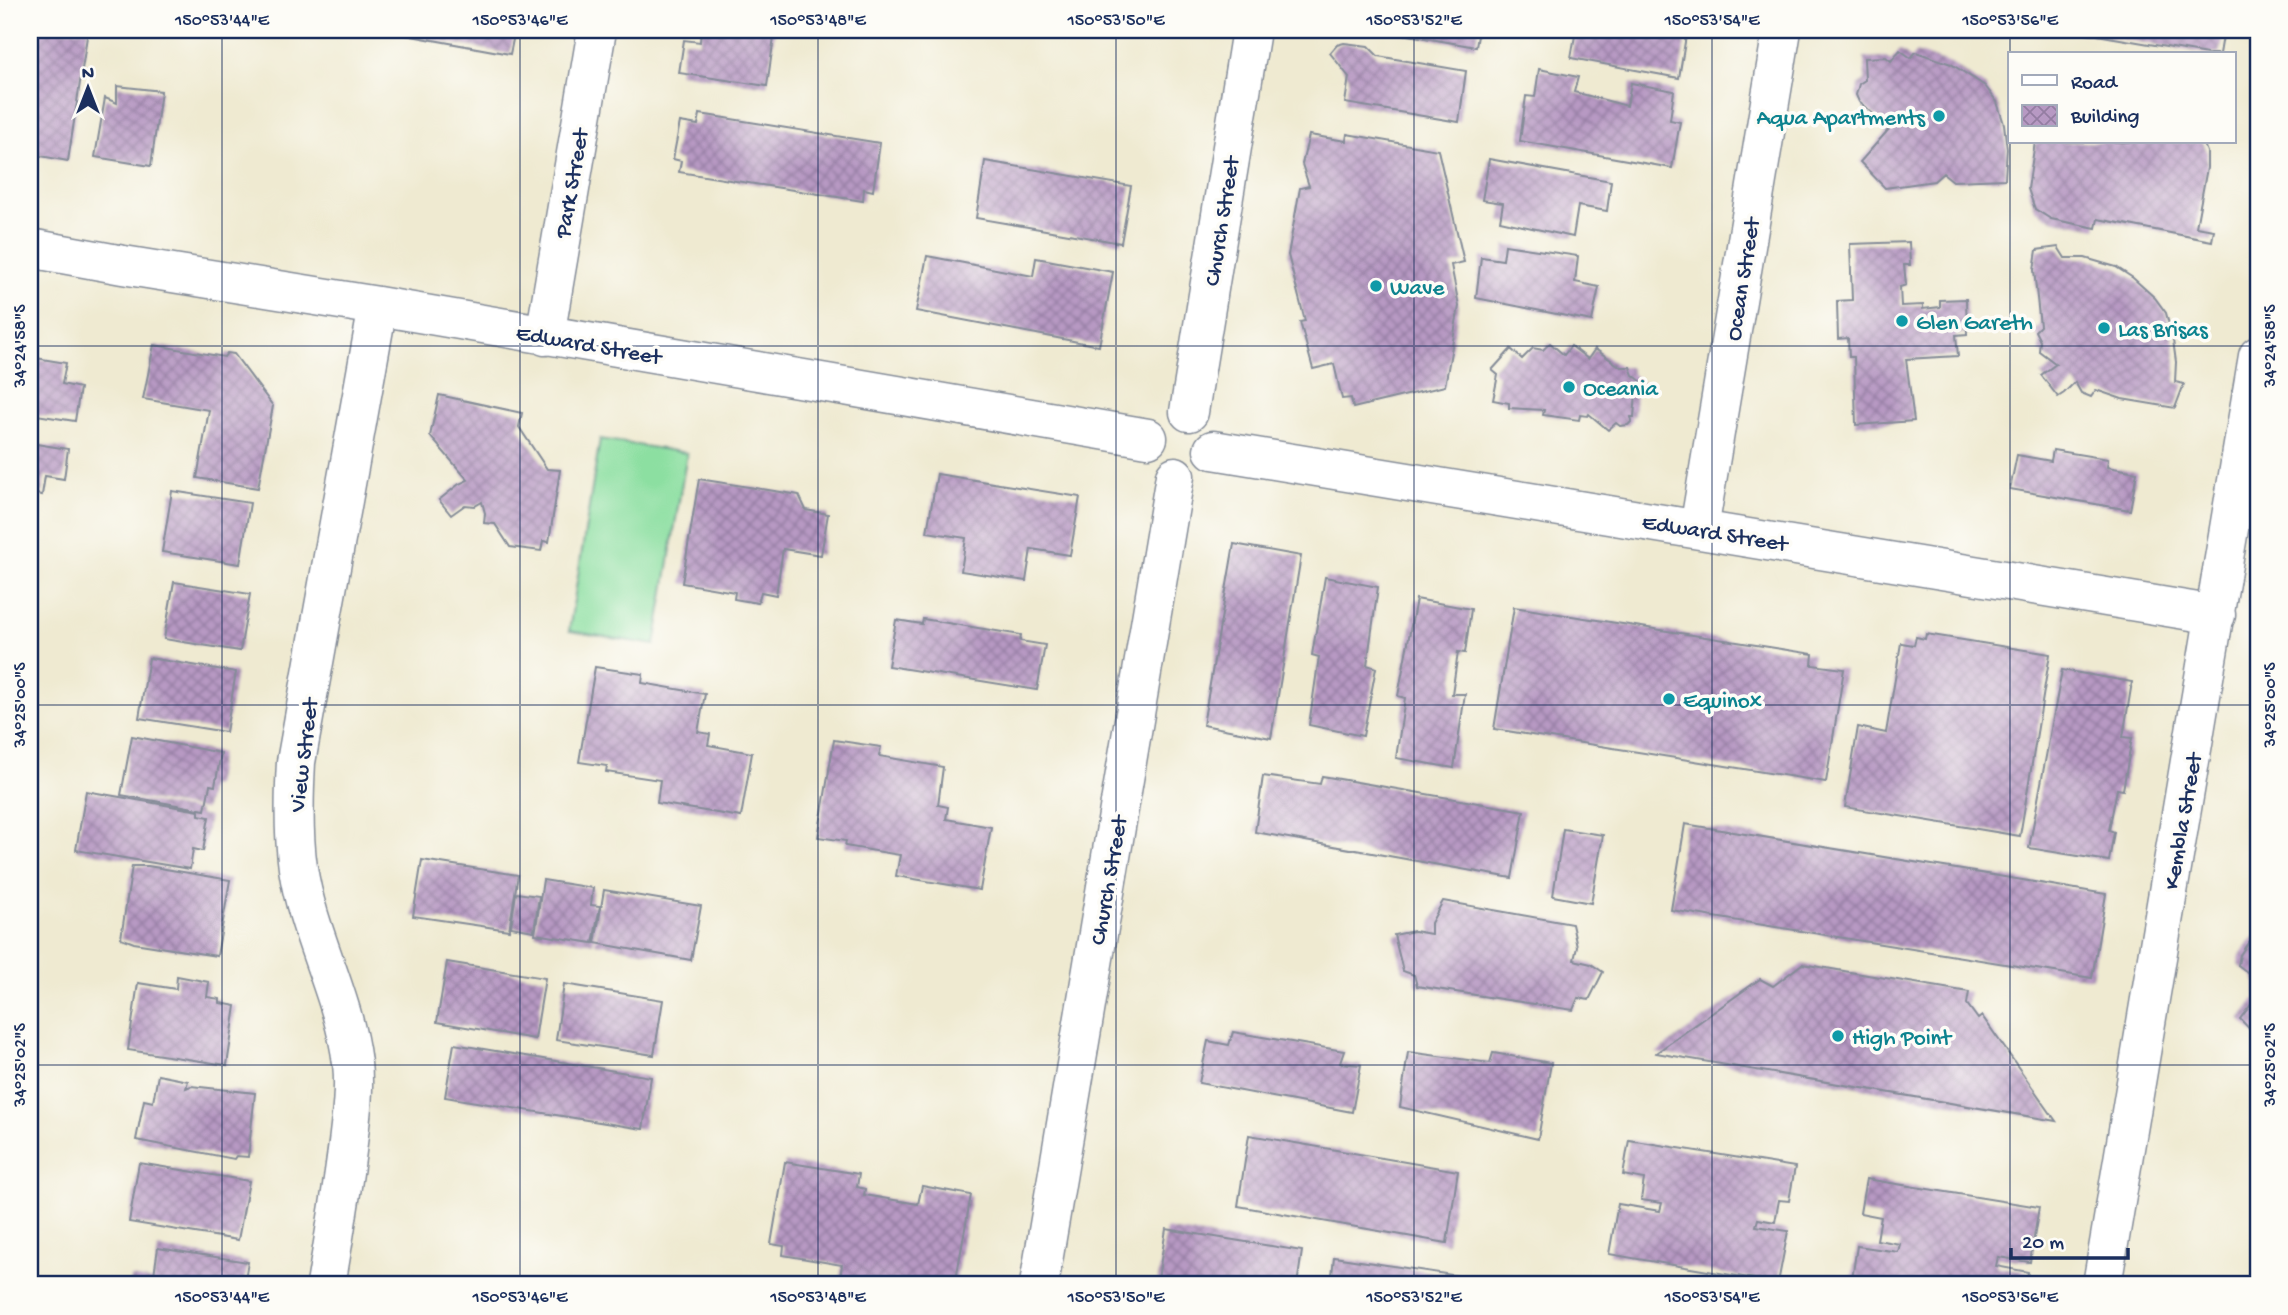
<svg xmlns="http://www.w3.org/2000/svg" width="2288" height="1315" font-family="'Gochi Hand',sans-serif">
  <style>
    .grass { fill: #8cdfa1; stroke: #548780; stroke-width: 2 }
    .building { fill: url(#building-cross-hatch) }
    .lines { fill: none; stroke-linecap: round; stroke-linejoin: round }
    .minor-casing { stroke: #858c98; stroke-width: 41 }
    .minor { stroke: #fff; stroke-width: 38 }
    .ticks { fill: none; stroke: #1b2f5e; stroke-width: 2; stroke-opacity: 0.45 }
    .culture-dot { fill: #0f9aa8; stroke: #fdfcf7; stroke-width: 2.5 }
    .labels { text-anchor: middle; stroke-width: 7; stroke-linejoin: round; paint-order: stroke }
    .culture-label { font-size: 23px; fill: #0d838f; stroke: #fdfcf7; text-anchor: start }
    .street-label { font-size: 23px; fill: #1b2f5e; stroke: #fdfcf7 }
    .neatline { fill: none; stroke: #1b2f5e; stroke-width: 2.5 }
    .ticks-label { font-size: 18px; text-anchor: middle; fill: #1b2f5e }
  </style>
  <defs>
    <pattern id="building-cross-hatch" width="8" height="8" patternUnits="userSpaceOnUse" patternTransform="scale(1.75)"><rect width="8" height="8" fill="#b799c3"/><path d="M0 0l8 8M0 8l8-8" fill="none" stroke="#947da2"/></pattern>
  </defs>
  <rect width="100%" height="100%" fill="#fdfcf7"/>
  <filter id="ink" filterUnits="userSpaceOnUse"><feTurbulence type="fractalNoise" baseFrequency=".0143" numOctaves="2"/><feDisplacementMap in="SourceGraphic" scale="14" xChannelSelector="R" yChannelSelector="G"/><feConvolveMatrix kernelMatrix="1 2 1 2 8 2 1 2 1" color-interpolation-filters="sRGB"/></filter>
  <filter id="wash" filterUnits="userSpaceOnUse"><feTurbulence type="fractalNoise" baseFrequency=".00686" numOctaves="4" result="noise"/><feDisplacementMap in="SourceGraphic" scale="28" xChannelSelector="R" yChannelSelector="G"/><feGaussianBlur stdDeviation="1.57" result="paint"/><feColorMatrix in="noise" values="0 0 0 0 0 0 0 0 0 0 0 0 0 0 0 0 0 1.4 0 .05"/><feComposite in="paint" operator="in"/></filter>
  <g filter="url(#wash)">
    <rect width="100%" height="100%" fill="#efead1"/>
    <path class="grass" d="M600,439L687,453L655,645L569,631Z"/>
    <g id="blocks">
      <path class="building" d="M30,30H88L68,161L30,154Z
        M378,30H515L510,54Z
        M701,30H775L767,86L679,73L684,40L700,42Z
        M1380,30H1479L1476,47Z
        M1576,30H1687L1679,78L1571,58Z
        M2068,30H2224L2220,54H2207Z
        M1344,43L1368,46L1378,56L1466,71L1459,122L1345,103L1349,77L1330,53L1337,45Z
        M1900,50L1911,58L1916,52L1951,64L1985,86L1997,102L2004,124L2007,149L2005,179L1953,181L1943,173L1934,181L1885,188L1860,162L1890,128L1859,102L1856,95L1859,84L1865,80L1864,58L1886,57L1891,61Z
        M1539,69L1578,77L1574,92L1627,106L1631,83L1674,91L1670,120L1680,122L1672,168L1520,141L1526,96L1535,97Z
        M117,86L161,91L151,166L95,157L105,98L117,103Z
        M700,114L880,143L873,191L864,189L863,201L679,172L681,161L673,159L680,122L698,125Z
        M1347,134L1438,150L1464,262L1451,265L1459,306L1445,386L1353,408L1351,398L1342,399L1334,364L1313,369L1300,322L1305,321L1288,255L1300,188L1309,186L1302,164L1309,135L1346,141Z
        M2035,142H2203L2207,152V168L2196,227L2214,230L2212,241L2098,219L2096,228L2051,219L2035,209L2028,189Z
        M1489,159L1611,181L1607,211L1578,206L1573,237L1500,221L1503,203L1482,200Z
        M985,161L1131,186L1121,243L976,218Z
        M1909,242L1910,265H1904L1906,285L1900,287L1901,306L1923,305V309L1940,307V300L1966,299L1967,334L1956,335L1958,356L1906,359L1914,421L1856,425L1854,357H1849L1848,338L1838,339L1837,301L1852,300L1850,244Z
        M1505,245L1578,256L1575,282L1599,287L1592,321L1476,298L1481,257L1503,260Z
        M2058,247L2065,258H2085L2116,267L2133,278L2155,298L2166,313L2173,340L2176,362L2175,382L2184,384L2175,408L2122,399L2096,390L2091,397L2081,393L2075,382L2064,393L2058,397L2041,375L2056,364L2039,351L2040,341L2035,331L2040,326L2034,270L2037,250Z
        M927,256L1033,276L1036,258L1113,272L1099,346L916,311Z
        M1550,343L1564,355L1571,346L1588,359L1595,349L1621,367H1630L1633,375L1646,385L1638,388L1636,393L1634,417H1631L1632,421L1628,425L1620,426L1616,423L1608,430L1589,414L1588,416L1580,415L1579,420L1543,415L1544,410L1509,408V403L1493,400L1498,375L1492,370L1511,349L1522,359L1533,348L1543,350Z
        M154,345L224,357L227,353L234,354L273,406L258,488L197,478L209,410L143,399Z
        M30,357L66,363L62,384L80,388L75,421L30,414Z
        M439,395L522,413L519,427L547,469L560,470L549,542L543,541L541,551L510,547L495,524L484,523L485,513L482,502L475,506L465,505L451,515L439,500L459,484L468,480L430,436Z
        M30,443L68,449L64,479L45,476L42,495L30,493Z
        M2053,450L2108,459L2107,467L2137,472L2130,510L2010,489L2017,455L2051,461Z
        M937,474L1080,497L1070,555L1031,549L1026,581L961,571L966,538L927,532Z
        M699,479L799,495L806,510L828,514L821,555L783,549L776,595L761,592L758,603L734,599L735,592L682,583Z
        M172,491L250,503L240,564L162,552Z
        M1234,544L1301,556L1271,738L1203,725Z
        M1325,577L1378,587L1367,665L1376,668L1363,736L1309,725L1319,657L1312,655Z
        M174,582L250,594L240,651L164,639Z
        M1416,599L1471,609L1465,653L1458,652L1452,694H1465L1454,768L1396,758L1405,698L1398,696Z
        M1514,607L1813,654L1812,665L1844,669L1826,782L1494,729Z
        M923,619L1021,635L1020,641L1045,645L1037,690L888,666L896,620L922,624Z
        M1926,634L2050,654L2020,836L1845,807L1858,727L1886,733L1901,643L1914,645L1916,637L1925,639Z
        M30,657H35L31,681L30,680Z
        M149,658L236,672L226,732L139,718Z
        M595,667L643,674L642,683L705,694L698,732L710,734L708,745L752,753L741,817L657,803L660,780L606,772L607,766L579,762Z
        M2062,670L2132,682L2123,737L2132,738L2123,790L2117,789L2109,830L2114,832L2109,861L2029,848Z
        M132,736L221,753L215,786L210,785L205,810L121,795Z
        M834,740L881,747L879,756L943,767L938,805L948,807L946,819L991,827L980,890L896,876L900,855L845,846L846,841L818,837Z
        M1263,776L1320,784L1322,776L1524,811L1512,878L1255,832Z
        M86,791L199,811V815L209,817L203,851L193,849L190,869L76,850Z
        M1685,824L2106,894L2092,978L1671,910Z
        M1563,829L1603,835L1591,903L1553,896Z
        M422,860L518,875L509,930L413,916Z
        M132,866H148L230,880L217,956L134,943L121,938Z
        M543,880L593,888L591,905L600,906L593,943L535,934Z
        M604,890L701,906L691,960L595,943Z
        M516,893L539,896L534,931L511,927Z
        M1443,901L1572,924L1577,947L1574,960L1591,964L1603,972L1589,1000L1578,998L1573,1010L1417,986L1414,975L1403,971L1394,935L1414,931L1431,934V923Z
        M2258,934V1038L2240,1019L2256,998L2255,978L2238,965L2240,955L2248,943Z
        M447,962L545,978L535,1039L437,1022Z
        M1802,964L1969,992L1967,1004L1978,1019L1982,1016L2056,1121L1656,1053L1760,979L1773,986Z
        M177,976L209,982L207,997L220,999V1003L236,1006L227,1065L128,1050L138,983L176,989Z
        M564,984L663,1000L654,1055L556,1040Z
        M1233,1032L1344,1051L1340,1063L1361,1065L1352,1112L1199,1083L1208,1041L1229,1045Z
        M454,1044L651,1077L643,1129L445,1097Z
        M1408,1052L1490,1063L1493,1053L1551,1063L1538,1139L1400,1107Z
        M158,1075L188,1081L186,1088L191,1086L255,1093L248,1157L236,1156L234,1159L136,1140L144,1100L153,1102Z
        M1249,1135L1458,1171L1447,1243L1238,1206Z
        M1629,1140L1795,1167L1789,1201L1779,1200L1775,1222L1758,1219L1756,1226L1788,1231L1778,1283L1609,1254L1618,1204L1660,1211L1662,1203L1641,1200L1644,1179L1623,1175Z
        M785,1162L859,1174L857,1187L865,1189L864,1195L918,1204L922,1186L971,1195L955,1285H839L842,1265L783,1255L784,1246L771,1244Z
        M139,1163L249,1181L238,1240L129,1222Z
        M1866,1179L2039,1207L2030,1262L1998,1257L1996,1266L2028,1272L2026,1285H1851L1857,1246L1898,1252L1900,1244L1877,1240L1881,1217L1860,1213Z
        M1166,1229L1302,1251L1297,1285H1157Z
        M158,1248L248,1262L244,1285H130L131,1277L153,1281Z
        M1334,1257L1472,1278L1471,1285H1331Z"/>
    </g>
  </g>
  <g filter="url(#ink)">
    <use href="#blocks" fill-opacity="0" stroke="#858c98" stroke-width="2"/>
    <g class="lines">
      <defs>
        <path id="minor" d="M30,248L123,265L378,306L1148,438
          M545,336L597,30
          M1189,412L1251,30
          M1213,450L2216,615
          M1699,529L1782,30
          M326,1285C334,1238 342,1191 348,1143C351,1118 355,1089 352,1063C344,996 308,935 298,868C293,833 294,798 296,762L378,306
          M1039,1285L1175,476
          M2102,1285L2258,356"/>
      </defs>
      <use href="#minor" class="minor-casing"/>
      <use href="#minor" class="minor"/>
    </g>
  </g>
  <path class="ticks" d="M222,30V1285M520,30V1285M818,30V1285M1116,30V1285M1414,30V1285M1712,30V1285M2010,30V1285M30,346H2258M30,705H2258M30,1065H2258"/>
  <g class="culture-dot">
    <circle cx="1939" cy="116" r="7"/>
    <circle cx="1376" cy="286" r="7"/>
    <circle cx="1902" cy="321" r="7"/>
    <circle cx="2104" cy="328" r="7"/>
    <circle cx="1569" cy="387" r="7"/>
    <circle cx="1669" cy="699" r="7"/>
    <circle cx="1838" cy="1036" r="7"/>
  </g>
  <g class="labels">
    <g class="culture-label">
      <text x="1925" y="124" text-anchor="end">Aqua Apartments</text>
      <text x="1390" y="294">Wave</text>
      <text x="1916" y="329">Glen Gareth</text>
      <text x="2118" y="336">Las Brisas</text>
      <text x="1583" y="395">Oceania</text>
      <text x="1683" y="707">Equinox</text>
      <text x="1852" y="1044">High Point</text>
    </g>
    <g class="street-label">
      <text transform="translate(570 183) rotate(-80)" y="8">Park Street</text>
      <text transform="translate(1220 221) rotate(-81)" y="8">Church Street</text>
      <text transform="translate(1741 279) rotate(-81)" y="8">Ocean Street</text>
      <text transform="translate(589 343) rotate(10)" y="8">Edward Street</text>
      <text transform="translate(1715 531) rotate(9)" y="8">Edward Street</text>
      <text transform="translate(302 755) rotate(-83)" y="8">View Street</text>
      <text transform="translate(2181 821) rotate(-80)" y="8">Kembla Street</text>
      <text transform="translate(1107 880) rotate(-80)" y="8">Church Street</text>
    </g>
  </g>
  <rect width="2288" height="1315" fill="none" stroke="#fdfcf7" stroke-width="77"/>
  <rect x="2008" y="52" width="228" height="91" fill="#fdfcf7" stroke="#a3aaba" stroke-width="2"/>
  <rect x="2022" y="75" width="35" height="10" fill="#ffffff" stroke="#a3aaba" stroke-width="2"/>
  <text x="2071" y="88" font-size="21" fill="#1b2f5e">Road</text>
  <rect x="2022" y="105" width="35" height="21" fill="url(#building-cross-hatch)" stroke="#a3aaba" stroke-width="2"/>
  <text x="2071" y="122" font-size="21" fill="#1b2f5e">Building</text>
  <g transform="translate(88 88)" stroke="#fdfcf7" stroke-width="5" paint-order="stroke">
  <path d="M0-5L12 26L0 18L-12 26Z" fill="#1b2f5e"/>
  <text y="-10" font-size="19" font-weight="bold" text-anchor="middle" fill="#1b2f5e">N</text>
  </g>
  <path d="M2011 1248v10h117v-10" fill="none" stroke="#1b2f5e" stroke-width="3.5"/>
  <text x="2022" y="1248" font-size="21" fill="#1b2f5e" stroke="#fdfcf7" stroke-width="5" paint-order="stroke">20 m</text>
  <rect x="38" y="38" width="2212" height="1238" class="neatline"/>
  <g class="ticks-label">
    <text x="222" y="25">150°53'44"E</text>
    <text x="520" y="25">150°53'46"E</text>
    <text x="818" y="25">150°53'48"E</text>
    <text x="1116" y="25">150°53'50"E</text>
    <text x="1414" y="25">150°53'52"E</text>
    <text x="1712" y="25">150°53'54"E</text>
    <text x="2010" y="25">150°53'56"E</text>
    <text transform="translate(19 346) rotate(-90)" y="6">34°24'58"S</text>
    <text transform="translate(2269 346) rotate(-90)" y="6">34°24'58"S</text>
    <text transform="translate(19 705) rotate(-90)" y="6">34°25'00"S</text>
    <text transform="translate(2269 705) rotate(-90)" y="6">34°25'00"S</text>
    <text transform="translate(19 1065) rotate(-90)" y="6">34°25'02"S</text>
    <text transform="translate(2269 1065) rotate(-90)" y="6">34°25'02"S</text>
    <text x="222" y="1302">150°53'44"E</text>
    <text x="520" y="1302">150°53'46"E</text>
    <text x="818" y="1302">150°53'48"E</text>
    <text x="1116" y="1302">150°53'50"E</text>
    <text x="1414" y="1302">150°53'52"E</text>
    <text x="1712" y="1302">150°53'54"E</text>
    <text x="2010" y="1302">150°53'56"E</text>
  </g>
</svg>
